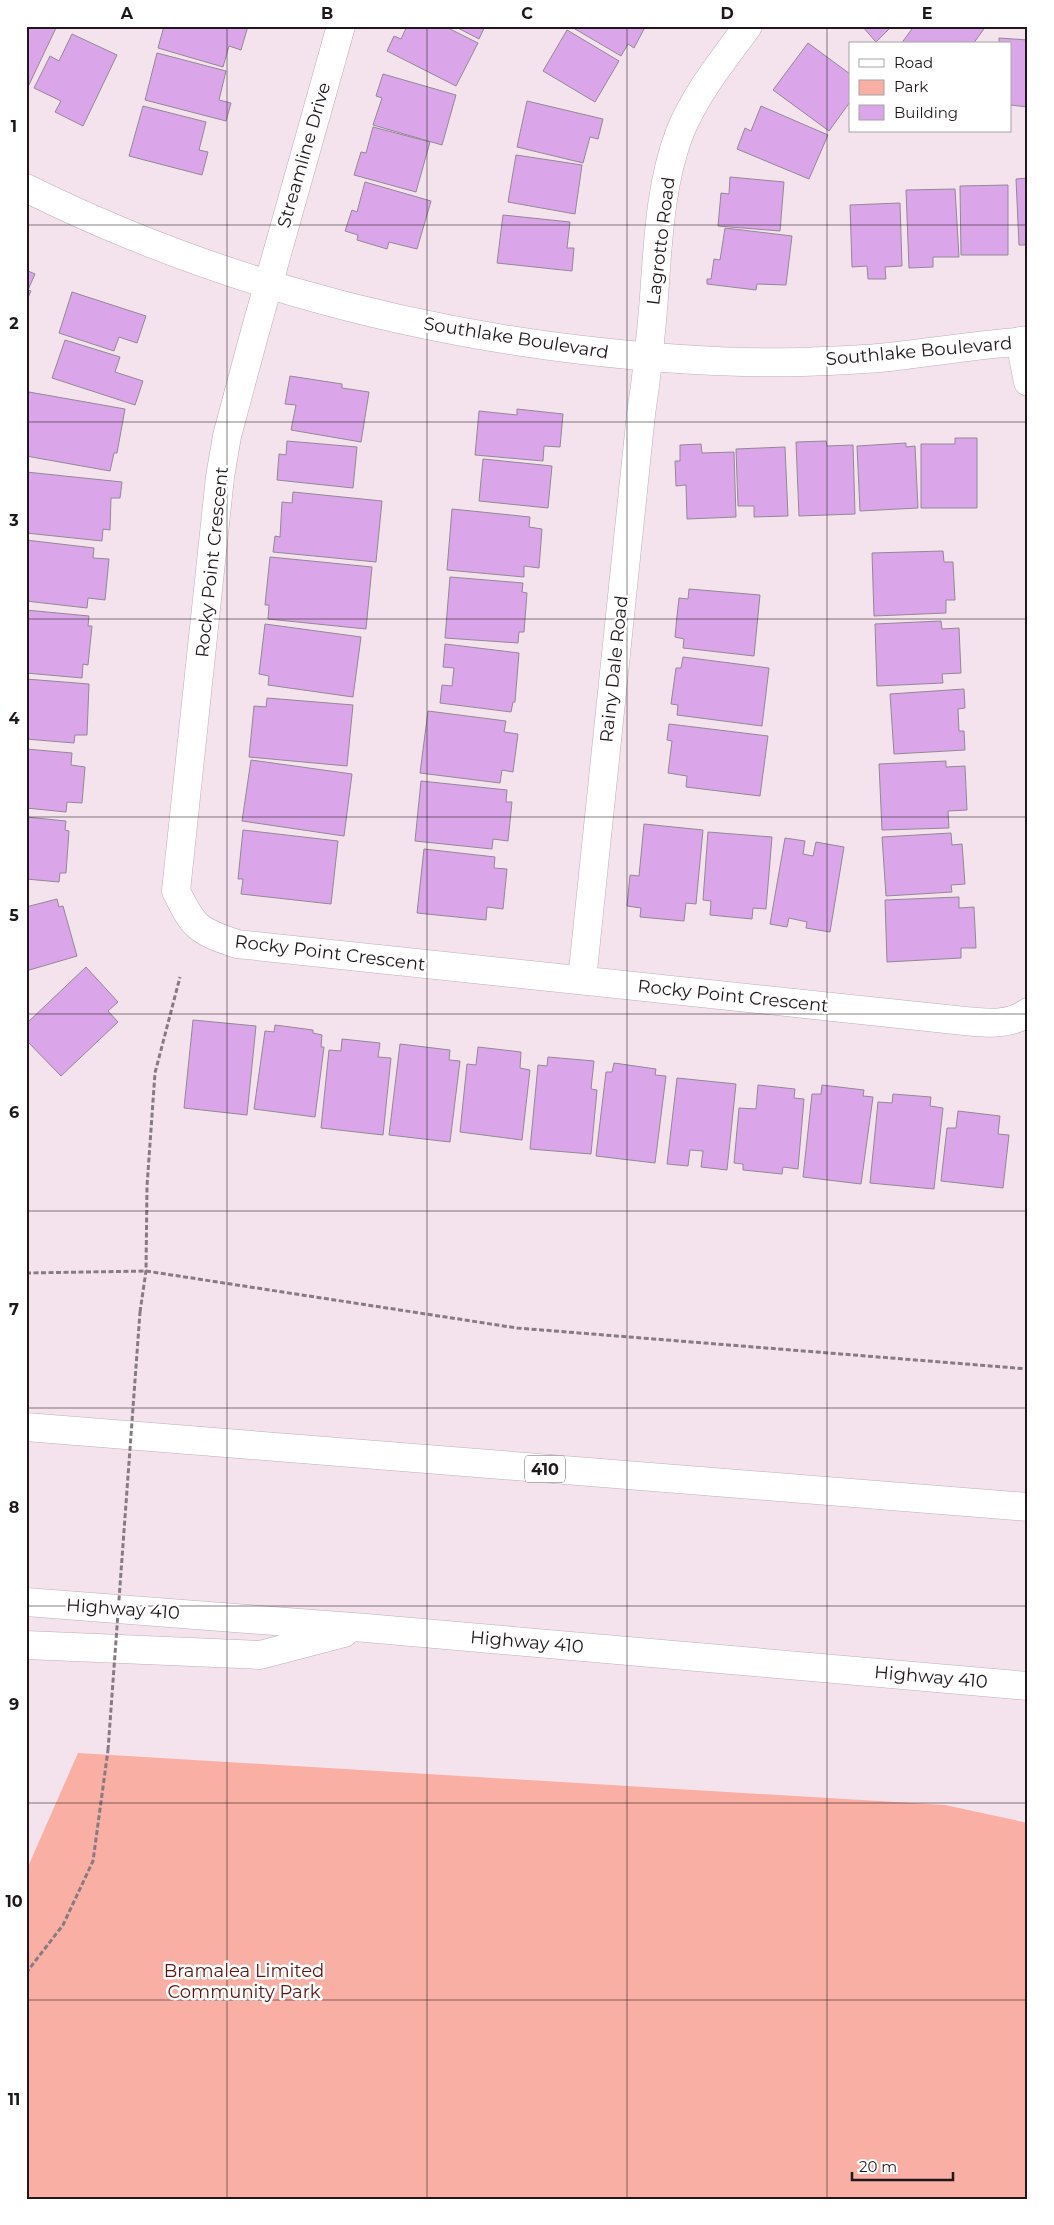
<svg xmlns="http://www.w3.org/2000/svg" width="1054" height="2225" font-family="Montserrat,sans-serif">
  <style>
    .green { fill: #faafa4 }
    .building { fill: #daa6e9; stroke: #928895 }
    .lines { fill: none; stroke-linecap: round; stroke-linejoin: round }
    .minor-casing { stroke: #bdadb6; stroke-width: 29 }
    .tertiary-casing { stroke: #bdadb6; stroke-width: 29 }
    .motorway-casing { stroke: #bdadb6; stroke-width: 29 }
    .path { stroke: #877b82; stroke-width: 3; stroke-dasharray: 5 2.5; stroke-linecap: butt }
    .minor { stroke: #fff; stroke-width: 28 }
    .tertiary { stroke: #fff; stroke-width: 28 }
    .motorway { stroke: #fff; stroke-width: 28 }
    .path-bridge { stroke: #877b82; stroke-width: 3; stroke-dasharray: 5 2.5; stroke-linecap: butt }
    .grid { fill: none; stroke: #1e181c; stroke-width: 1; stroke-opacity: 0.55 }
    .labels { text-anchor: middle; stroke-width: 5; stroke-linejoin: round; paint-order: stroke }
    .shield { fill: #fff; stroke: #625d60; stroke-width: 1 }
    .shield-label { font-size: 16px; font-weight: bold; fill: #1e181c }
    .street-label { font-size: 18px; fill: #1e181c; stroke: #fff }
    .park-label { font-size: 18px; fill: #61140e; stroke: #fff }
    .neatline { fill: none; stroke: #1e181c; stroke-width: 2 }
    .grid-label { font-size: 16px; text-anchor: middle; font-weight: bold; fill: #1e181c }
  </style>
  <rect width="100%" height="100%" fill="#f4e3ed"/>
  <path class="green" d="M78,1753L945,1805L1028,1823V2199H26V1871Z"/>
  <path class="building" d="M26,26L56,28L26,91Z
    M164,26H248L241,50L229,46L223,67L158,48Z
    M407,26H444L478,43L456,86L387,51L394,36L401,39Z
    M454,26H485L479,39Z
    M570,26H639L644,29L634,48L628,44L621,56Z
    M862,26H892L876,42Z
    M914,26H986L973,44H901Z
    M567,30L619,61L595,102L543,71Z
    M72,34L117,55L83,126L55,112L61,101L34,88L50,56L59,61Z
    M999,38L1028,40V107L1010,105V44H999Z
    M808,43L850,74V102L829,131L773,90Z
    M157,53L226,71L219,100L231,103L226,121L145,100Z
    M383,74L456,95L442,145L373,125L382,98L376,96Z
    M527,101L603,119L598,139L590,137L583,163L517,147Z
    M143,106L206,122L199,150L208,152L202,175L129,156Z
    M761,106L828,135L809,179L737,149L745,128L751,131Z
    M373,127L430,142L416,192L354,175L361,152L366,153Z
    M516,155L582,165L575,214L508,202Z
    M730,177L784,182L780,231L718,226L721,193L729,194Z
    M1028,178V245H1019L1016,179Z
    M365,182L431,201L417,249L389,242L387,249L357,240L358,235L345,231L352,210L357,212Z
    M1008,185V255H961L960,186Z
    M955,189L959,257H933V267L909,268L906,190Z
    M900,203L902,266L885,267L886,279H868L867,266L852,267L850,205Z
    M503,215L570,222L567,248H574L572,271L497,263Z
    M725,228L792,236L786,285L757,284L756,290L707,284V279H711L714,259L720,260Z
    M26,270L35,274L28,290L31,291L26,302Z
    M72,292L146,316L137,343L119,337L114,351L59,333Z
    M65,340L120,357L115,372L143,381L135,405L52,378Z
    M290,376L342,384V388L369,392L361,442L291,430L296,405L285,404Z
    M29,392L125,409L117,453H114L110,471L26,456V409Z
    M517,409L563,414L560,447L544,446L543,461L475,455L479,411L517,415Z
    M955,438H977V508H921V444H955Z
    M287,441L357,447L353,488L277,480L279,454L286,455Z
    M826,441L827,446L853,445L855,514L799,516L796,442Z
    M906,443V447L915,446L918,508L860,511L857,446Z
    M701,444L702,453L734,452L736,517L687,519L686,485L676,486L675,461H680V445Z
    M785,447L788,516L754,517V506H738L736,449Z
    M483,459L552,466L548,508L479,501Z
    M26,472L122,482L120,498H111L110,530L103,529L102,541L26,533Z
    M293,492L382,501L376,562L273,552L275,536L280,537L282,502L292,503Z
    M452,509L530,517L529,527L542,529L539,568L524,566V577L447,570Z
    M26,540L94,548L93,558L109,559L105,600L88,598L87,608L26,601Z
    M943,551L944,562H953L955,600H946V613L874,616L872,553Z
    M270,557L372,567L366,629L268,619L269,605H265Z
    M450,577L523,583L522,592L527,593L524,632H519L518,643L445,638Z
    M689,589L760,595L754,656L683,648L684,639L675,637L677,616L679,598L688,599Z
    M26,610L89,616L88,626H92L88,665L83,664L82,678L26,673Z
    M941,621L942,629L959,628L961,673L942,674L943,683L877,686L875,624Z
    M265,624L361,637L353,697L268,685L269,676L259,674Z
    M445,644L519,653L515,702H513L511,712L440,703L442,685L452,686L454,668L443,667Z
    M683,657L769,668L762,726L677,715L678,705L671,704L676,668H681Z
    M26,679L89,684L87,735H75L74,743L26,739Z
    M964,689L965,708L958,709L959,731H964L965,750L894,754L890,694Z
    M267,698L353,705L347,766L249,757L254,706L266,707Z
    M428,711L506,721L504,732L518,734L513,772L502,770L500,783L420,773Z
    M669,724L768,736L760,796L686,787L687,776L668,773L672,741L667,740Z
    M26,749L72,753L71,765L85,767L82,803L67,802L66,812L26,808Z
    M251,760L352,774L344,836L242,821Z
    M946,761V767L965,766L967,810L948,811L949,828L882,830L879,764Z
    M421,781L507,790L506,802H512L508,841L493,839L492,849L415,841Z
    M26,817L66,821L65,830L69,831L66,873H60L59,882L26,879Z
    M644,824L703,830L696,904L686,903L684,921L640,917L641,908L627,906L630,875L639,876Z
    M243,830L338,841L331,904L241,894L243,879H238Z
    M708,832L772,837L766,909L753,908L752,919L710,915L711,901L703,900Z
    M951,833L952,845L962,844L965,884L951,885L952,892L886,896L882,837Z
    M785,838L805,841L803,854L813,856L816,842L844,847L830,932L806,928L807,922L789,918L787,927L770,924Z
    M424,849L495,857L494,868L507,869L503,909L487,907L486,920L417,913Z
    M959,897V908L974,907L976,948H961V958L887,962L885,900Z
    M57,899L59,907L63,906L77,956L26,971V907Z
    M86,967L118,1002L108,1011L118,1022L61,1076L26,1040V1024Z
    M193,1020L256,1026L247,1115L184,1108Z
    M275,1025L313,1030V1033L322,1035L321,1047H324L315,1117L254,1109L265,1031L274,1032Z
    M342,1039L380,1043L378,1057L391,1058L383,1135L321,1128L329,1050L341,1051Z
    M400,1044L450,1050L449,1060L460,1061L450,1142L389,1135Z
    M478,1047L521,1052L520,1068L530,1070L522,1140L460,1132L467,1064L476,1065Z
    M548,1057L594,1061L591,1089L597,1090L591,1154L530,1149L538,1065L547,1066Z
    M614,1063L656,1069L655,1075L666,1076L655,1163L596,1156L606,1072H612Z
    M677,1078L736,1084L727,1170L701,1167L703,1151L690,1150L688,1166L667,1164Z
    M758,1085L795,1089L794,1098L804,1099L798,1169L783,1167L782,1174L743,1170V1164L734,1163L739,1108L756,1109Z
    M822,1085L864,1090L863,1096L873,1097L861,1184L803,1177L812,1094H821Z
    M893,1094L931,1097L930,1106L943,1108L934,1189L870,1183L878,1102L892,1103Z
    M958,1111L1000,1116L998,1134L1009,1135L1003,1188L941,1181L947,1128H956Z"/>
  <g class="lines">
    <defs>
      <path id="minor" d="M341,26L253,339L227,436L220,477L176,891C194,928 198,931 237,944L965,1021C986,1023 1010,1026 1028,1012
        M1020,341L1028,382
        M582,980L641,414C647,375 651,336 654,297C658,242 660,184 680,132C696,93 723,60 748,26"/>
      <path id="tertiary" d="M26,188C197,273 385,326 574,349C649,358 725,364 801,362C830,361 860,360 889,357C935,352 981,344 1028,341"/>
      <path id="motorway" d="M26,1427L1028,1507
        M26,1602L366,1628L1028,1686
        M26,1645L260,1655L344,1633"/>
    </defs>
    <use href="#minor" class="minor-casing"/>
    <use href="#tertiary" class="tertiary-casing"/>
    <use href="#motorway" class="motorway-casing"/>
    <path class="path" d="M26,1273L146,1271L517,1328L1028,1369
      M140,1312L146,1271L147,1186L155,1073L180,977
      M26,1973L63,1925L93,1861L108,1750"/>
    <use href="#minor" class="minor"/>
    <use href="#tertiary" class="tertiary"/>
    <use href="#motorway" class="motorway"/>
    <path class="path-bridge" d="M108,1750L140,1312"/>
  </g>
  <path class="grid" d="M227,26V2199M427,26V2199M627,26V2199M827,26V2199M26,225H1028M26,422H1028M26,619H1028M26,817H1028M26,1014H1028M26,1211H1028M26,1408H1028M26,1606H1028M26,1803H1028M26,2000H1028"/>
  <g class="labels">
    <rect class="shield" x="525" y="1455.5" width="40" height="27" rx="4"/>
    <g class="shield-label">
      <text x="545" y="1475">410</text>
    </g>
    <g class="street-label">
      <text transform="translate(304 155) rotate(-74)" y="6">Streamline Drive</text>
      <text transform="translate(661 241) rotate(-83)" y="6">Lagrotto Road</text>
      <text transform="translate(516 338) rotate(9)" y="6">Southlake Boulevard</text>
      <text transform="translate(919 351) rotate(-5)" y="6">Southlake Boulevard</text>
      <text transform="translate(212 562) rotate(-84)" y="6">Rocky Point Crescent</text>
      <text transform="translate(614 669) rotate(-84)" y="6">Rainy Dale Road</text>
      <text transform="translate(330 953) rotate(7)" y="6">Rocky Point Crescent</text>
      <text transform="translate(733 996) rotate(6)" y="6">Rocky Point Crescent</text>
      <text transform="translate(123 1609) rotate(4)" y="6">Highway 410</text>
      <text transform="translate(527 1642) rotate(5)" y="6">Highway 410</text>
      <text transform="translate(931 1677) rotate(5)" y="6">Highway 410</text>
    </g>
    <g class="park-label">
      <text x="244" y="1977">Bramalea Limited<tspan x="244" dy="21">Community Park</tspan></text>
    </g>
  </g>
  <rect width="1054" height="2225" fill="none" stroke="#ffffff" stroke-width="55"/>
  <rect x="849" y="42" width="162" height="90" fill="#ffffff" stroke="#a5a3a4"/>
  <rect x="859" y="59" width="25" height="8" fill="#ffffff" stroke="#a5a3a4"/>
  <text x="894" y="68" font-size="15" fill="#1e181c">Road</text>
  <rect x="859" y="80" width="25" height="15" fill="#faafa4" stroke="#a5a3a4"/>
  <text x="894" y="92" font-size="15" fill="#1e181c">Park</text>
  <rect x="859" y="105" width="25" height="15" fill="#daa6e9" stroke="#a5a3a4"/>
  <text x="894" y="118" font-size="15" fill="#1e181c">Building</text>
  <path d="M852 2172v8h101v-8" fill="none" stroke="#1e181c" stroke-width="2.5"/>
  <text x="859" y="2172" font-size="15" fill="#1e181c" stroke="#ffffff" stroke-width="4" paint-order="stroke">20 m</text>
  <rect x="28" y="28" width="998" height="2170" class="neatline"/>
  <g class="grid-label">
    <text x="127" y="19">A</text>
    <text x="327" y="19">B</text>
    <text x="527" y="19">C</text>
    <text x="727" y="19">D</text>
    <text x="927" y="19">E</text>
    <text x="14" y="132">1</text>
    <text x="14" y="329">2</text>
    <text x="14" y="526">3</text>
    <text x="14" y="724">4</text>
    <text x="14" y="921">5</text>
    <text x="14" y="1118">6</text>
    <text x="14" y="1315">7</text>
    <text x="14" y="1513">8</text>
    <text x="14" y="1710">9</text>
    <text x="14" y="1907">10</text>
    <text x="14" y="2105">11</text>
  </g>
</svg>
